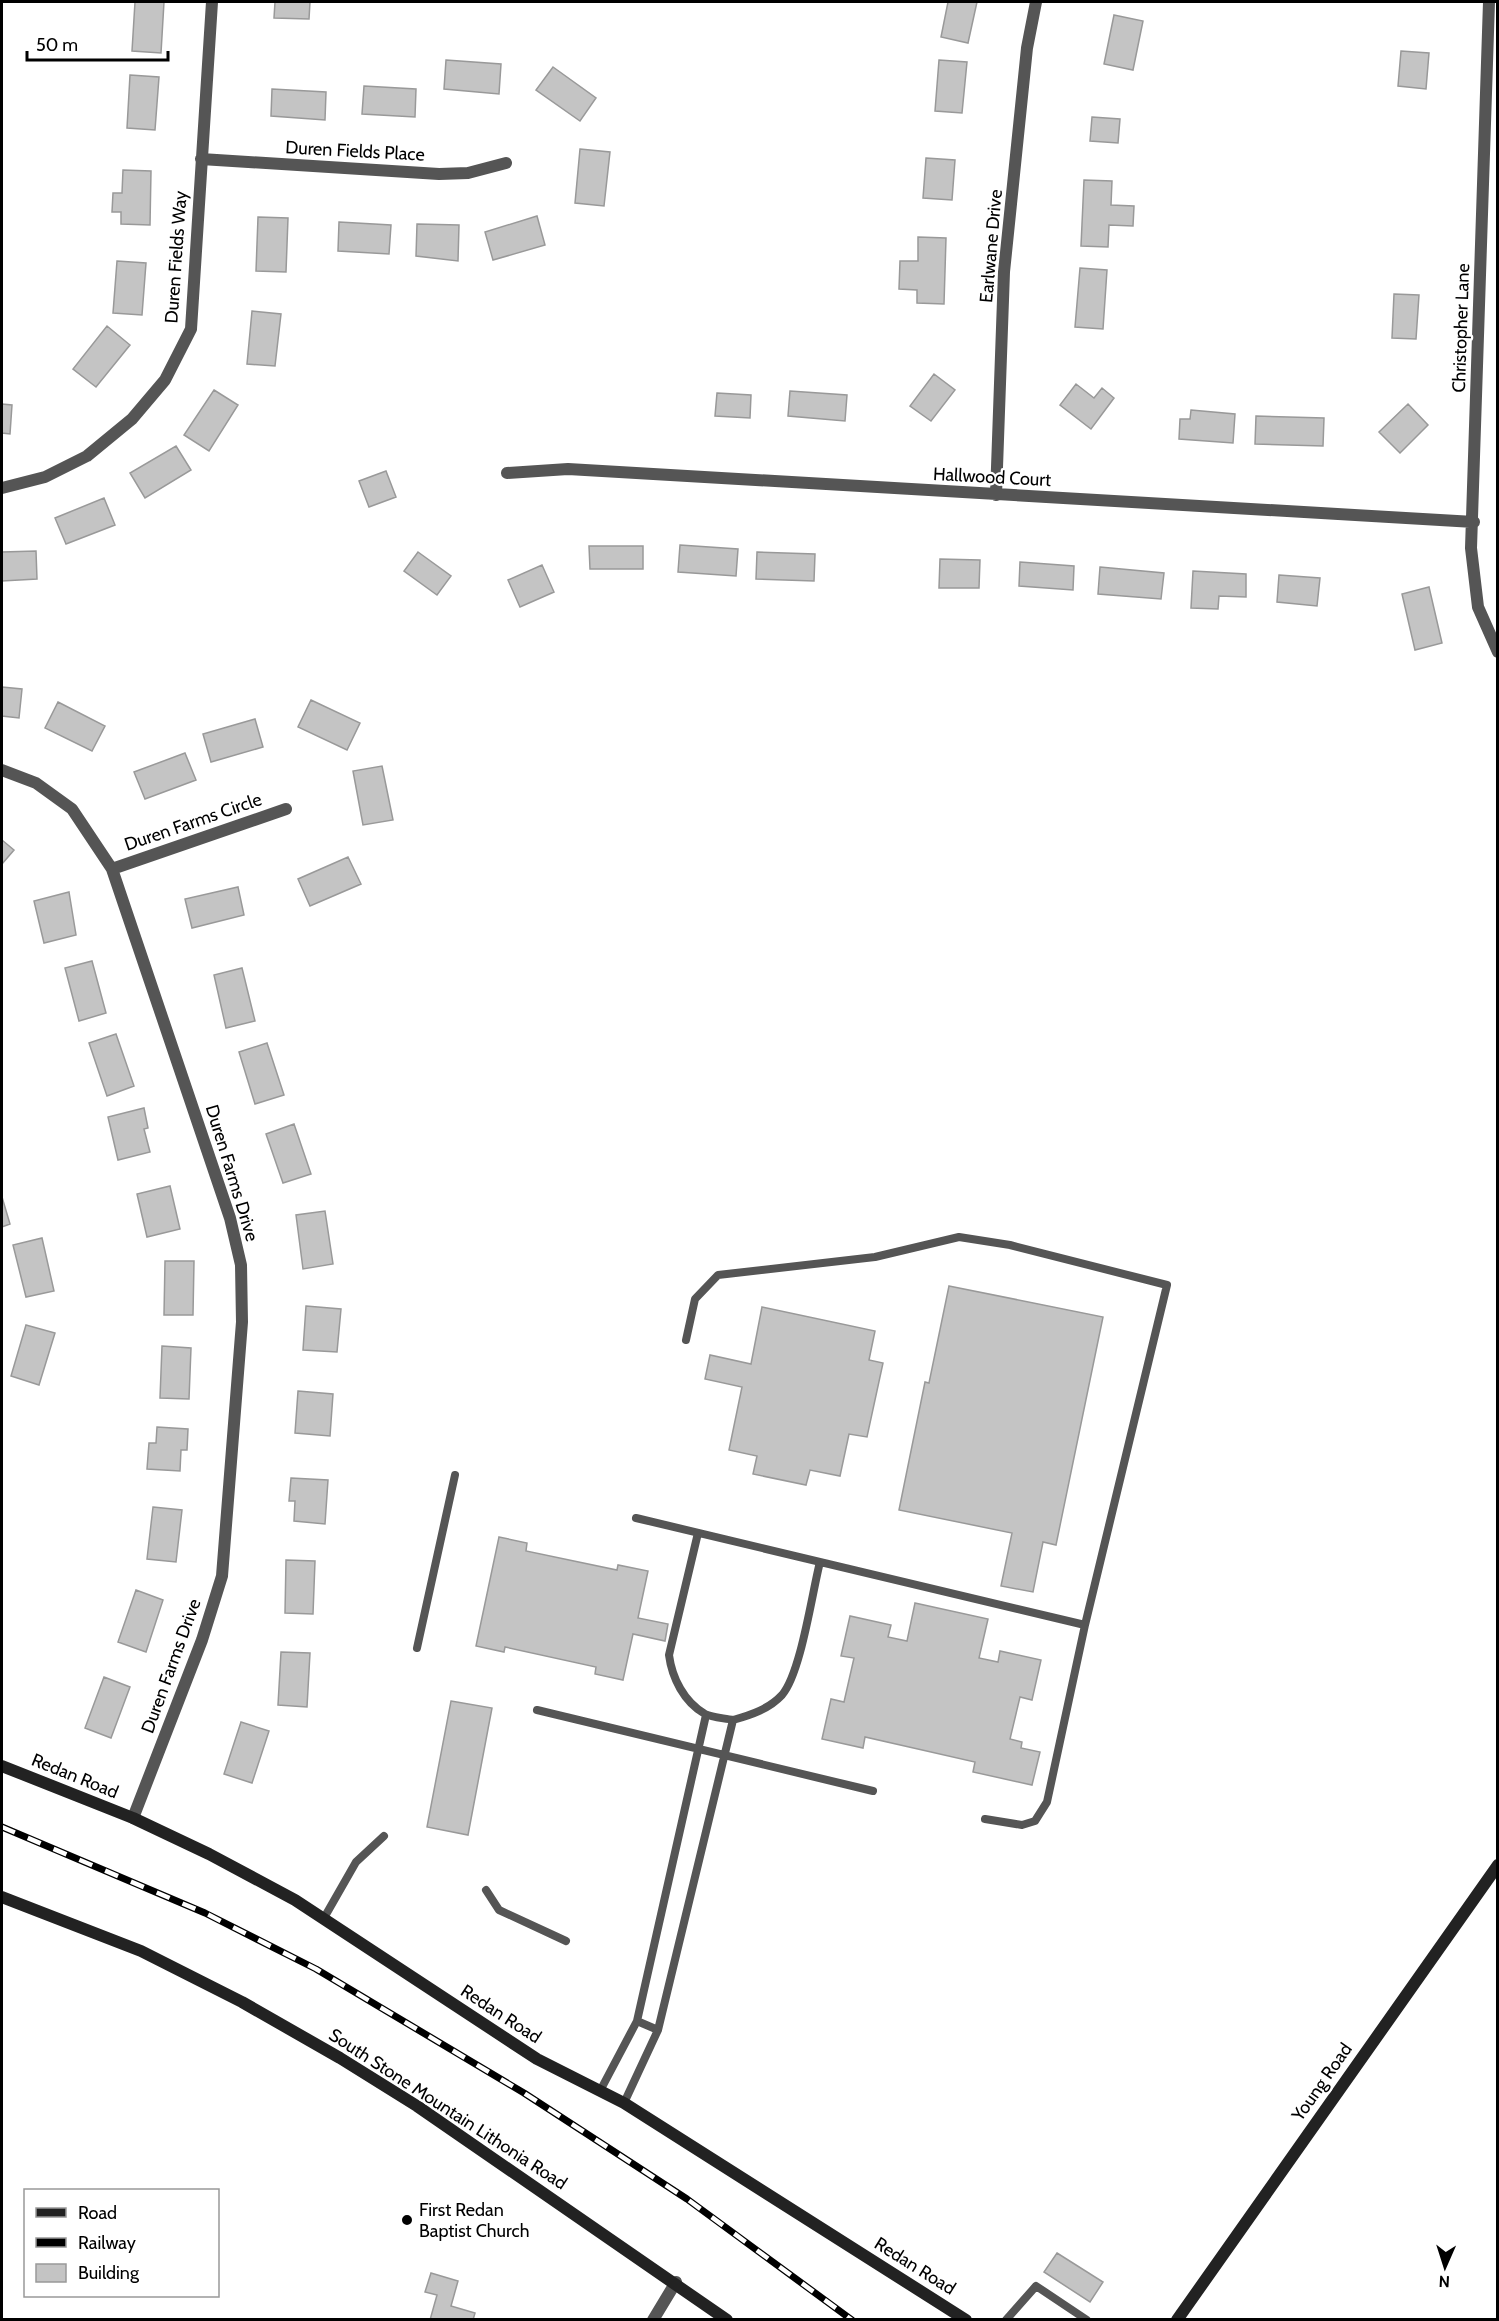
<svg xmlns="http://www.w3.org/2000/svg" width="1499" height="2321" font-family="Cabin,sans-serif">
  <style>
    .building { fill: #c4c4c4; stroke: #999; stroke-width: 1.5 }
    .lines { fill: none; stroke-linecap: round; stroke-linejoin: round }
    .lane { stroke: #555; stroke-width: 8 }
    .street { stroke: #555; stroke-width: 12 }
    .secondary { stroke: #222; stroke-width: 12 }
    .rail-casing { stroke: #000; stroke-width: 7 }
    .rail { stroke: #fff; stroke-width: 4.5; stroke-dasharray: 14; stroke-linecap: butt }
    .poi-dot { fill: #000; stroke: #fff; stroke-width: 2 }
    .labels { text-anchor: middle; stroke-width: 4.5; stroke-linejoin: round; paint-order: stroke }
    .street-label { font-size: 18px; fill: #000; stroke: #fff }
    .poi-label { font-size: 18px; fill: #000; stroke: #fff; text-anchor: start }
  </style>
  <rect width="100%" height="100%" fill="#fff"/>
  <path class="building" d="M135,2H164L161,53L132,51Z
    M275,2H310L309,19L274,18Z
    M948,2H977L968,43L941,37Z
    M1114,15L1143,21L1133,70L1104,64Z
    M1401,51L1429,53L1426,89L1398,86Z
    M446,60L501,64L499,94L444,89Z
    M939,60L967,62L962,113L935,111Z
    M553,67L596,98L580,121L536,90Z
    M130,75L159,77L155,130L127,128Z
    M364,86L416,89L415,117L362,114Z
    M272,89L326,92L325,120L271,116Z
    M1092,117L1120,119L1118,143L1090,141Z
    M580,149L610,152L604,206L575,203Z
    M926,158L955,160L952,200L923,198Z
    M123,170L151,171L150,225L121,224V212H112L113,193H122Z
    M1084,180L1112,181L1111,205L1134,206L1133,226L1109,225L1108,247L1081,246Z
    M537,216L545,245L493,260L485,232Z
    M258,217L288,218L286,272L256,271Z
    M339,222L391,225L389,254L338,251Z
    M417,224L459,225L458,261L416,256Z
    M918,237L946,238L944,304L917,303V290L899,289L900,261H918Z
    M117,261L146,263L142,315L113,313Z
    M1080,268L1107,270L1103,329L1075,327Z
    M1394,294L1419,295L1416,339L1392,338Z
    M252,311L281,314L275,366L247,364Z
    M107,326L130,345L96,387L73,369Z
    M934,374L955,390L931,421L910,406Z
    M1076,384L1094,398L1102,388L1114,398L1091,429L1060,405Z
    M214,390L238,405L209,451L184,435Z
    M790,391L847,395L845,421L788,416Z
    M717,393L751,395L750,418L715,416Z
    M2,404L12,405L10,434L2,433Z
    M1408,404L1428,425L1400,453L1379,432Z
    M1191,410L1235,414L1233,443L1179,439L1180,419H1190Z
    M1256,416L1324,418L1323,446L1255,444Z
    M176,446L191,470L145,498L130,473Z
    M386,471L396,497L369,507L359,481Z
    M104,498L115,525L66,544L55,518Z
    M680,545L738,549L736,576L678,572Z
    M589,546H643V569H590Z
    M36,551L37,579L2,581V552Z
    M418,552L451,576L437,595L404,571Z
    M757,552L815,554L814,581L756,579Z
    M940,559L980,560L979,588H939Z
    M1020,562L1074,566L1073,590L1019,586Z
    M542,565L554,592L520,607L508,580Z
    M1100,567L1164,573L1161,599L1098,594Z
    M1193,571L1246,574V597L1219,596L1218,609L1191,608Z
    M1279,575L1320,578L1317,606L1277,602Z
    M1429,587L1442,643L1415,650L1402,594Z
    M2,687L22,689L19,718L2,716Z
    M311,700L360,723L347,750L298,727Z
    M58,702L105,726L92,751L45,728Z
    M255,719L263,747L211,762L203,734Z
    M185,753L196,780L145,799L134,772Z
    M382,766L393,820L363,825L353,771Z
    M2,840L14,850L2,864Z
    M348,857L361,884L310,906L298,879Z
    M238,887L244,915L192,928L185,899Z
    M69,892L76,935L44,943L34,901Z
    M92,961L106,1013L79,1021L65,968Z
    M242,968L255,1021L226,1028L214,975Z
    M116,1034L134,1086L107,1096L89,1043Z
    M267,1043L284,1095L255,1104L239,1052Z
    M144,1108L148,1128L144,1129L150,1152L118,1160L108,1117Z
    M294,1124L311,1174L283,1183L266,1134Z
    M170,1186L180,1229L147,1237L137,1194Z
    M2,1197L10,1224L2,1227Z
    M325,1211L333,1264L303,1269L296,1215Z
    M42,1238L54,1291L26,1297L13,1245Z
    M165,1261H194L193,1315H164Z
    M949,1286L1103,1317L1056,1545L1043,1542L1033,1592L1001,1586L1012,1533L899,1510L925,1382L929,1383Z
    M306,1306L341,1309L337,1352L303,1350Z
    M762,1307L875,1331L869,1360L883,1363L867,1437L849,1434L840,1476L810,1470L806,1485L753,1474L757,1456L729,1450L742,1387L705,1379L710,1355L751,1364Z
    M26,1325L55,1333L39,1385L11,1376Z
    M162,1346L191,1348L189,1399L160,1398Z
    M298,1391L333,1394L330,1436L295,1433Z
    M157,1427L188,1429L187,1450H181L180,1471L147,1469L149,1443H156Z
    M291,1478L328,1480L325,1524L294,1521L295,1501H289Z
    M153,1507L182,1510L176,1562L147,1559Z
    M499,1537L527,1543L526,1551L617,1570L618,1565L648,1571L638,1618L668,1624L665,1641L633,1634L623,1680L595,1674L596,1667L505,1647L504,1652L476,1646Z
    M286,1560L315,1561L313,1614L285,1613Z
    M136,1590L163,1600L146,1652L118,1642Z
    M915,1603L988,1619L979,1658L998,1662L1000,1651L1041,1660L1032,1700L1020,1697L1010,1739L1022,1742L1021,1748L1040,1752L1032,1785L973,1772L975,1762L865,1737L863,1748L822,1739L831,1699L844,1702L854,1658L841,1656L850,1616L891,1625L888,1637L907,1641Z
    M281,1652L310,1653L307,1707L278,1705Z
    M104,1677L130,1687L111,1738L85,1728Z
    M451,1701L492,1708L468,1835L427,1827Z
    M241,1722L269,1731L252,1783L224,1774Z
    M1057,2253L1103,2282L1090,2302L1044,2272Z
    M431,2273L458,2281L451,2306L475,2313L473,2320H430L437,2295L425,2292Z"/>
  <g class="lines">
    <path class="lane" d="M686,1340L695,1299L718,1275L875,1257L959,1237L1010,1245L1167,1285L1085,1625
      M636,1518L1085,1625L1047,1802L1035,1821L1022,1825L985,1819
      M698,1533L669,1655C672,1678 684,1702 705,1714C713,1718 725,1718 733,1720
      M417,1648L455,1475
      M537,1710L873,1791
      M486,1890L499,1910L566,1941
      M324,1918L356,1862L384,1836
      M637,2021L658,2030
      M600,2091L637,2021L706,1715
      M624,2103L658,2030L733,1720C751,1715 769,1709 782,1695C801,1673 812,1593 820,1562
      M1006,2320L1036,2286L1087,2320"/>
    <path class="street" d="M1489,2L1471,548L1478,607L1498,652
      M201,159L439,174L468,173L506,163
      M507,473L568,469L1474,522
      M2,488L45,477L87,456L132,419L165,380L191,329L212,2
      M996,495L1004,272L1027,48L1036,2
      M2,770L36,783L72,809L112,869L230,1218L241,1265L242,1322L222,1576L202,1640L133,1818
      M112,869L286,809
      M653,2320L676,2282"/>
    <path class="secondary" d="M2,1766L133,1818L209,1854L295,1900L537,2059L624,2103L966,2320
      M2,1897L141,1951L242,2002L340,2058L417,2106L727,2320
      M1177,2320L1498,1865"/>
    <defs>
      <path id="rail" d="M2,1827L205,1913L316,1969L524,2093L687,2199L852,2320"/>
    </defs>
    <use href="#rail" class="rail-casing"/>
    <use href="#rail" class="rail"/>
  </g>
  <circle class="poi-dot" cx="407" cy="2220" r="6"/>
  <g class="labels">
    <g class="street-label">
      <text transform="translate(355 151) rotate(3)" y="6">Duren Fields Place</text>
      <text transform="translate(991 246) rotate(-85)" y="6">Earlwane Drive</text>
      <text transform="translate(176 257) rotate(-86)" y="6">Duren Fields Way</text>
      <text transform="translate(1461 328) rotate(-88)" y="6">Christopher Lane</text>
      <text transform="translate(992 477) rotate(3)" y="6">Hallwood Court</text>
      <text transform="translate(193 822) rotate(-19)" y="6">Duren Farms Circle</text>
      <text transform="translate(232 1173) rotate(73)" y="6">Duren Farms Drive</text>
      <text transform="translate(171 1666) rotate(-70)" y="6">Duren Farms Drive</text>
      <text transform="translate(75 1776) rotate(22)" y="6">Redan Road</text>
      <text transform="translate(501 2014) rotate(33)" y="6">Redan Road</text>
      <text transform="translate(1322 2082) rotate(-55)" y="6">Young Road</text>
      <text transform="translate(448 2109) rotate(33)" y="6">South Stone Mountain Lithonia Road</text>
      <text transform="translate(915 2266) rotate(32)" y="6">Redan Road</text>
    </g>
    <g class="poi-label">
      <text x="419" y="2216">First Redan<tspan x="419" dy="21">Baptist Church</tspan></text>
    </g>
  </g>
  <rect width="1499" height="2321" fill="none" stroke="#000000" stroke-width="6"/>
  <rect x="24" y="2189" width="195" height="108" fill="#ffffff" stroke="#999999" stroke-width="1.5"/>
  <rect x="36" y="2208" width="30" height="9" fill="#222222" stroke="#999999" stroke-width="1.5"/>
  <text x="78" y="2219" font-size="18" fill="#000000">Road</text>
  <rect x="36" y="2238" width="30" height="9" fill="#000000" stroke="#999999" stroke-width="1.5"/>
  <text x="78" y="2249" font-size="18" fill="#000000">Railway</text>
  <rect x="36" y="2264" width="30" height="18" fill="#c4c4c4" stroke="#999999" stroke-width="1.5"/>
  <text x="78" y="2279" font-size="18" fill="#000000">Building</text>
  <g transform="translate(1445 2267) rotate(183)" stroke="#ffffff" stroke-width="4.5" paint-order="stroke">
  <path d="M0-4.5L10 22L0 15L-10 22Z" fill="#000000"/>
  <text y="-9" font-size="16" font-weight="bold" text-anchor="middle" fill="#000000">N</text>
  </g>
  <path d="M27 51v9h141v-9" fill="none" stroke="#000000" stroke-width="3"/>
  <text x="36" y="51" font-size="18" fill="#000000" stroke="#ffffff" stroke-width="4.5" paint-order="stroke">50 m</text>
</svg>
